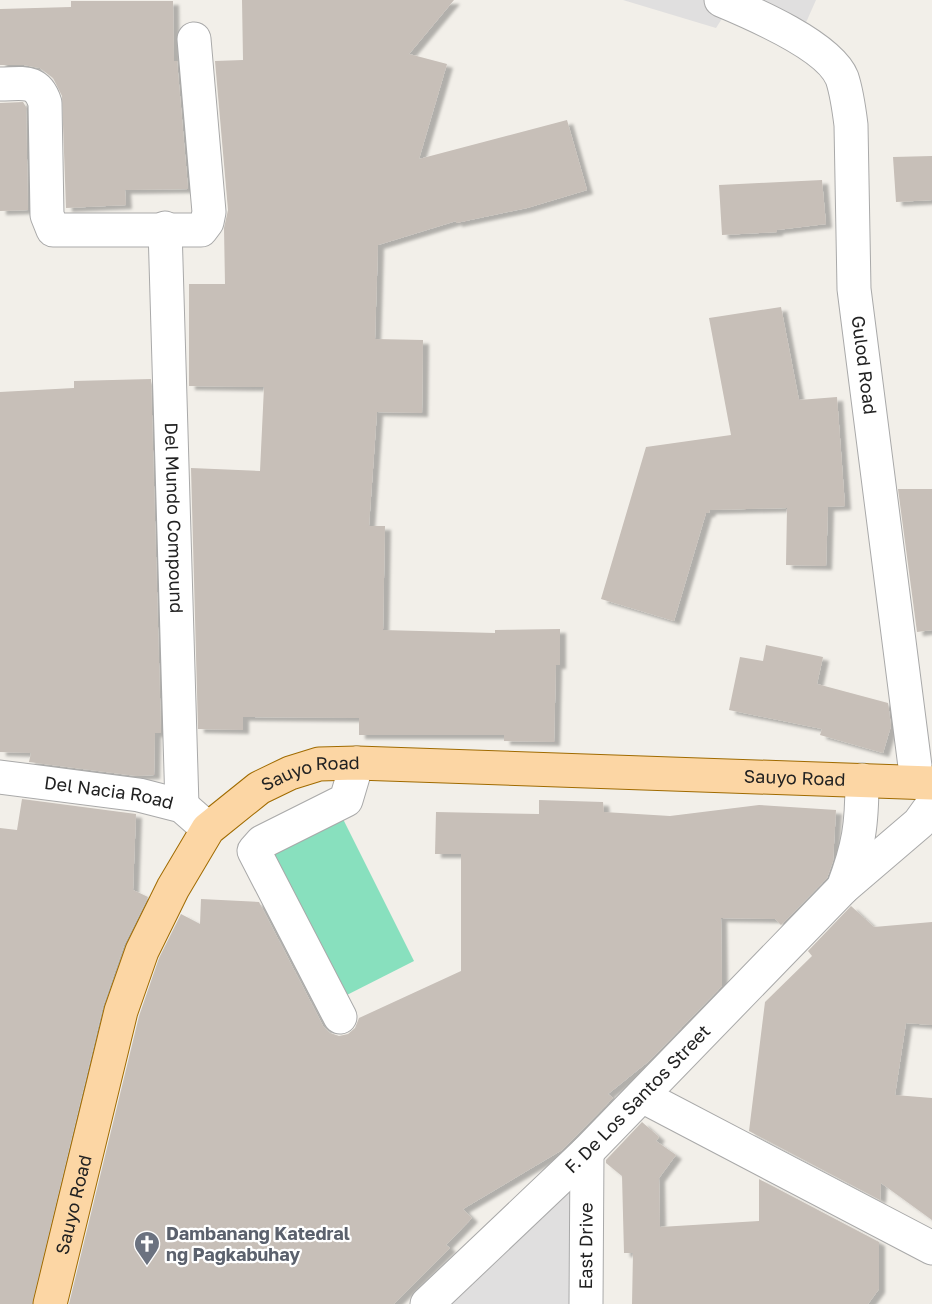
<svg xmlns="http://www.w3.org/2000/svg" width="932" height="1304" font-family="'Golos Text',sans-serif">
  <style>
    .residential { fill: #e0dfdf }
    .pitch { fill: #88e0be }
    .building { fill: #c7bfb8; filter: url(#shadow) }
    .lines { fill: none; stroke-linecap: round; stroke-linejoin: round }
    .minor-casing { stroke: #a9a9a9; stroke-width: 35 }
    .major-casing { stroke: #a06b00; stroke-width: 35 }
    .minor { stroke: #fff; stroke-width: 33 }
    .major { stroke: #fcd6a4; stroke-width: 33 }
    .labels { text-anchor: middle; stroke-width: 4.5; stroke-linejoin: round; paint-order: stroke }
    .street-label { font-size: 18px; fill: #222; stroke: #fff }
    .worship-label { font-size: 18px; font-weight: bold; fill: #5b616d; stroke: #fff; text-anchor: start }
  </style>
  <defs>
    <filter id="shadow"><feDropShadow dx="6" dy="4" stdDeviation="1.5" flood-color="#0004"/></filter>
  </defs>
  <rect width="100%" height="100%" fill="#f2efe9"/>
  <path class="residential" d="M623,0H734L716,28Z
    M759,0H816L804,27Z
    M585,1174L581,1304H449Z"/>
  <path class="pitch" d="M342,817L414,961L335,1001L262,857Z"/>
  <path class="building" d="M242,0H454L409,54L447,64L419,159L567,120L587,190L527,208L456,223V221L378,245L375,339L423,340L422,413L377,412L369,526H385L383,630L495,633V630L560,629V665H556L554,742L504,741V735H359V718L243,717V730L198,729L191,468L260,471L264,387L189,386V284H225L224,228L228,210L215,61L243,60Z
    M71,1H173L174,61H177L188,189L125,190L126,205L66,208L62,96L53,78L40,68L24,65H0V9L71,7Z
    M23,102L26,107L28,210L0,211V103Z
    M932,156V200L896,202L893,157Z
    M822,180L826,224L777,230V232L722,235L719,185Z
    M781,307L799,400L837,397L845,506L828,507L826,566L786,565L787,508L710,510L709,513H706L674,621L601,599L646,447L731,435L709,318Z
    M151,379L161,733H155L154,775L137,776L29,762L31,753L0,752V392L74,388V381Z
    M898,489H932V630L917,632Z
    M766,645L823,657L817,684L888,703L891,726L883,753L820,735L822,729L729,710L740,657L763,661Z
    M22,799L136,814L133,890L148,897L124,945L103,1006L32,1304H0V828L17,830Z
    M539,800L603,802L604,812L670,816L759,805L836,810L833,861L827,878L781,925L775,919L721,918L722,986L649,1061L608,1094L613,1098L562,1150L463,1209L472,1218L446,1245L450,1248L394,1304H69L139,1016L159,958L181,914L200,924L201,899L259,902L323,1026L330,1033L339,1036L348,1034L355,1028L359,1018L461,971V854H435L436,812L539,814Z
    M851,906L874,927L932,922V1025L906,1023L895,1095L932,1098V1220L881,1183L880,1200L749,1131L765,1002L812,956L808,951Z
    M642,1122L659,1137L656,1141L676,1155L659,1178L660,1227L759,1221V1179L879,1242V1289L868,1304H632L633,1253H624L622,1176L606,1163V1160Z"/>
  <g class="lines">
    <defs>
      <g id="minor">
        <path id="s1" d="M721,0C752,13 829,46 842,78C847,93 849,109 851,125L854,289L917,782"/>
        <path d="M0,84C22,84 37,78 45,103L47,215L53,230H201L207,222L209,212L194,39"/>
        <path id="s2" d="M165,228L182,806"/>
        <path id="s3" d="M0,777L139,795L182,806L198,820"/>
        <path d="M843,888C859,846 862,825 862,780"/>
        <path d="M340,1017L254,851L262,842L346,800L357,763"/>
        <path d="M642,1096L932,1248"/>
        <path id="s4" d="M427,1304L587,1152L843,888L919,823L932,805"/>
        <path id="s5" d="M586,1304L587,1152"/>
      </g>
      <g id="major">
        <path id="s6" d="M50,1304L121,1011L142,951L173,888L208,829L259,788L290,773L319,764L357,763L932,783"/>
      </g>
    </defs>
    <use href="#minor" class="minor-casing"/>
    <use href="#major" class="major-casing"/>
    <use href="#minor" class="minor"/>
    <use href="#major" class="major"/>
  </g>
  <defs>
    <symbol id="church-pin" viewBox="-11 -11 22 30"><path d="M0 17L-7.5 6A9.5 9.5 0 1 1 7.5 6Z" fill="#6b7280" stroke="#fff"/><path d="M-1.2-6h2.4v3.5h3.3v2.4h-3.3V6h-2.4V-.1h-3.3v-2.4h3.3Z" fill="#fff"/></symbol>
  </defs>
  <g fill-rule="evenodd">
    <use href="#church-pin" x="132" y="1229" width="30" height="40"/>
  </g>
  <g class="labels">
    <g class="street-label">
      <text dy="6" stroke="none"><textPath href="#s1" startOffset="435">Gulod Road</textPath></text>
      <text dy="6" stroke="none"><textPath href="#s2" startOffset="290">Del Mundo Compound</textPath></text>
      <text dy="6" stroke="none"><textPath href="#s6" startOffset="624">Sauyo Road</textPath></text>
      <text dy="6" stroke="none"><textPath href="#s6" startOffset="1110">Sauyo Road</textPath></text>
      <text dy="6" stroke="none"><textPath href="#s3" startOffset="110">Del Nacia Road</textPath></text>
      <text dy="6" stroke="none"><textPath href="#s4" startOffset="294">F. De Los Santos Street</textPath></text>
      <text dy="6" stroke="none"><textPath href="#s6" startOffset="102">Sauyo Road</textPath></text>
      <text dy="6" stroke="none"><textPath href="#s5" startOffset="58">East Drive</textPath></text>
    </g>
    <g class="worship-label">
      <text x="166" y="1240">Dambanang Katedral<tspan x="166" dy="21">ng Pagkabuhay</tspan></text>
    </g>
  </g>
</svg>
